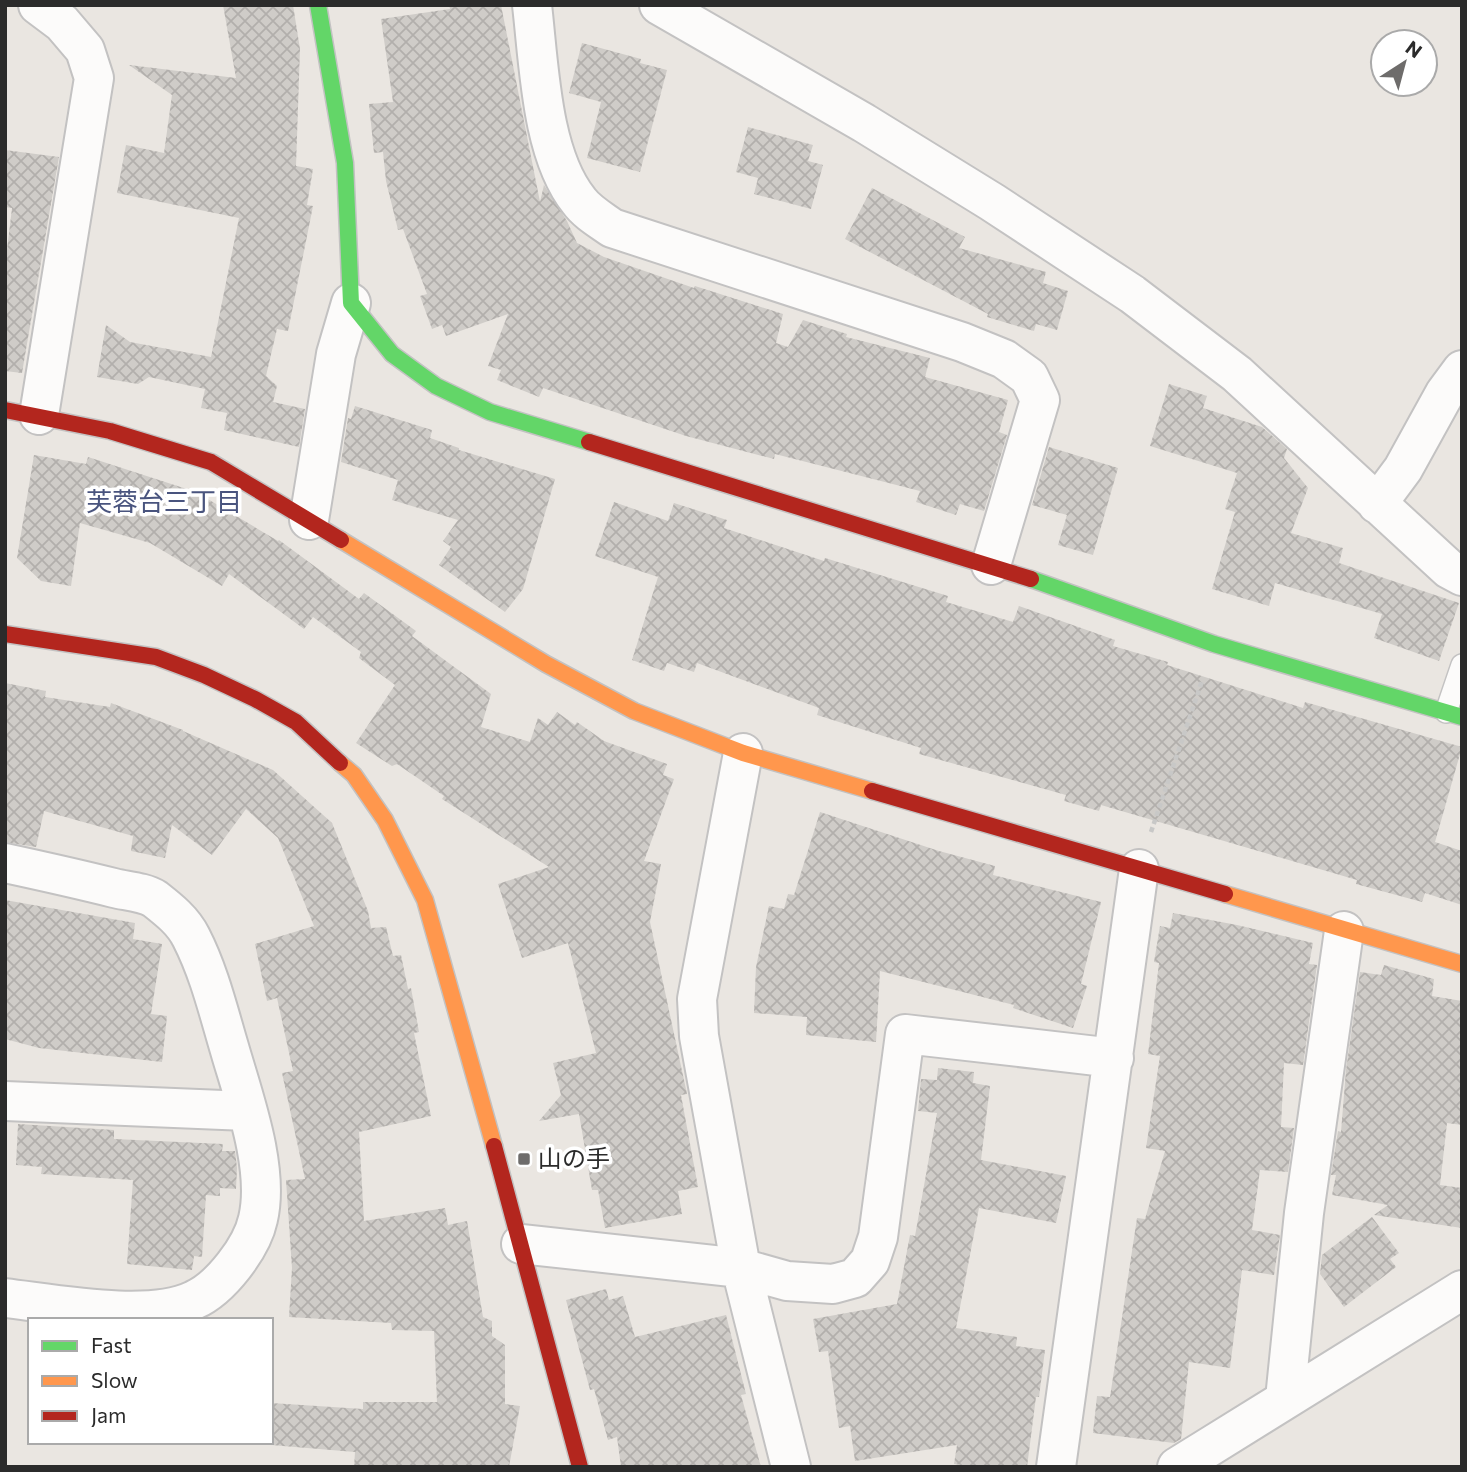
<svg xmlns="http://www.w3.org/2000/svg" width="1467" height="1472" font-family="Commissioner,'Noto Sans JP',sans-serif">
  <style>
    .building { fill: url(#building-cross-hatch) }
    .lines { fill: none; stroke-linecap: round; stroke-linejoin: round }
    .lane-casing { stroke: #c3c2c2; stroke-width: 24 }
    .street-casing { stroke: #c3c2c2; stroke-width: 42 }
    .fast-casing { stroke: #c3c2c2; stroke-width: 19 }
    .slow-casing { stroke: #c3c2c2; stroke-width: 19 }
    .jam-casing { stroke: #c3c2c2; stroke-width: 19 }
    .path { stroke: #c8c8c7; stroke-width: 4.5; stroke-dasharray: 5 3.5; stroke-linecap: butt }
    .lane { stroke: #fcfbfa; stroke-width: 21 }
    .street { stroke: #fcfbfa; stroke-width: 38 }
    .fast { stroke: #63d668; stroke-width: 16 }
    .slow { stroke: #ff974d; stroke-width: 16 }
    .jam { stroke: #b3261e; stroke-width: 16 }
    .poi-dot { fill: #6e6c6b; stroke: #fff; stroke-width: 2.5 }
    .labels { text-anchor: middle; stroke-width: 7; stroke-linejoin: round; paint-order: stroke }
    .poi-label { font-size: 24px; fill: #2b2b2b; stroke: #fff; text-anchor: start }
    .neighbourhood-label { font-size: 26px; fill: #49547e; stroke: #fff }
  </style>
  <defs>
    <pattern id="building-cross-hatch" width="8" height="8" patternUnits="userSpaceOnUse" patternTransform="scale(1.75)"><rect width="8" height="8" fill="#cfccc8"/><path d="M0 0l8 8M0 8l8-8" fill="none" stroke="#b2afac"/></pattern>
  </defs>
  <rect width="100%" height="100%" fill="#eae6e1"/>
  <path class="building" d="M223,5H293L300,49L296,166L313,169L307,205L313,206L288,331L277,329L266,376L277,386L273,402L305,409L299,447L224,430L227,413L201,408L205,389L149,377L138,384L97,377L106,325L130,342L211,357L239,218L117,193L126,145L164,153L172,95L129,65L236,78Z
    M449,5H501L540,202L544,185L567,221L577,243L604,257L694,288L695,286L783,314L776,343L788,347L803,320L847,334L846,337L930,358L925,377L1008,400L999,432L1007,435L984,511L960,504L956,515L916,502L920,491L775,454L774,459L686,436L543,388L539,397L497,380L501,370L488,366L508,314L446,336L442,325L432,329L420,296L427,294L403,229L398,230L386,181L383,152L374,153L369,104L393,102L381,19L450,9Z
    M582,43L641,59L640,63L667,70L640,172L587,158L601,102L569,93Z
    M748,127L813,145L808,161L823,165L811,209L754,194L758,178L736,172Z
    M5,150L59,157L22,373L5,371V266L12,208L5,207Z
    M872,188L965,237L959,248L1046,272L1043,283L1068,291L1057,330L1036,324L1034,331L987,317L988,314L845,239Z
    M1169,384L1207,396L1203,408L1262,427L1287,449L1284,458L1308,488L1291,533L1343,548L1339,563L1459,603L1439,661L1374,638L1382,614L1275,583L1269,606L1212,589L1235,512L1225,509L1237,473L1150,446Z
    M355,406L432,430L430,438L459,448V450L555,479L523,589L505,612L439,565L451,547L443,541L458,520L392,500L398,480L341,462L348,418L351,419Z
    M1049,447L1118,468L1093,555L1058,545L1067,515L1032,505Z
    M34,455L86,464L88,457L196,492L278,541L279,540L359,599L364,593L416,631L412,636L491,694L481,727L530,742L538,718L548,725L557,712L575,725L577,722L604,741L667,764L663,775L674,779L644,861L661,864L650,922L687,1094L681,1095L698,1187L678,1191L682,1214L605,1228L598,1190H592L579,1114L539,1121L561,1095L553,1063L596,1053L568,943L522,958L498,884L549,867L442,799L444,796L397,764L392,766L356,743L395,685L359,658L361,652L313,617L304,629L229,574L222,586L150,543L80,523L71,586L41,581L17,558Z
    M614,502L668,521L674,503L727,520L724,528L824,561L825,558L948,596L946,602L1013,622L1019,606L1115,640L1113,646L1168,662L1167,665L1303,708L1305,702L1462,747L1435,842L1462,851V905L1425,893L1422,902L1356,884L1357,880L1101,805L1099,811L1064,801L1066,795L919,754L921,748L817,715L819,708L697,663L694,672L667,663L664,671L632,660L658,577L595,556Z
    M5,683L46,691L45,697L110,707L111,703L183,730V731L273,770L332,823L368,911L371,928L386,927L393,956L401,955L408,989L411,988L419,1032L414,1033L431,1116L359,1132L364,1221L445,1208L448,1225L467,1221L483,1317L492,1321V1336L505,1345V1404L520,1406L509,1467H354L355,1452L271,1445V1403L363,1409V1402H437L434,1331L392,1330L391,1323L289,1317L292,1268L286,1180L305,1179L282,1073L293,1071L277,998L267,1001L255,944L314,926L278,838L246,809L212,855L172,825L165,858L131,851L133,836L44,811L36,847L5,842Z
    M820,812L939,851L995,866L993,875L1101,902L1081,984L1087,986L1073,1028L1013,1008L1014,1005L880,971L876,1042L806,1035L807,1017L754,1013L756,967L769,906L784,909L788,894L794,895Z
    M5,900L135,923L133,939L162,944L151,1014L167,1016L162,1062L39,1048L5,1039Z
    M1173,913L1237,925L1313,943L1309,964L1317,965L1303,1065L1284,1063L1281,1127L1294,1128L1288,1172L1260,1170L1252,1230L1280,1235L1274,1275L1242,1270L1230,1368L1189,1362L1181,1439L1174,1443L1093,1433L1097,1396L1110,1397L1137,1218L1145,1219L1165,1151L1146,1148L1160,1056L1148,1054L1159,963L1154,962L1160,926L1170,928Z
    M1384,965L1434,979L1432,996L1462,1001V1125L1447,1123L1440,1185L1462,1188V1228L1374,1215L1388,1205L1332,1195L1336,1175H1331L1338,1131L1341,1132L1346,1070L1360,972L1381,975Z
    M938,1068L974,1072L973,1083L990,1086L981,1160L1066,1176L1056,1223L979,1208L956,1328L1017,1337L1016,1346L1045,1350L1039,1397H1036L1027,1467H975L954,1464L957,1445L855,1461L850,1426L839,1428L828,1351L819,1352L813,1319L897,1304L910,1235L915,1236L937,1113L918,1111L921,1079L937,1080Z
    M18,1124L114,1130V1139L223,1144L222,1151H235L237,1168L236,1189L220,1188V1196L206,1195L202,1257L194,1256L192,1270L127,1264L133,1180L41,1174L42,1167L16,1165Z
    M1372,1217L1399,1253L1390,1259L1396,1267L1344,1307L1320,1274L1322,1255Z
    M606,1289L609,1300L623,1296L635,1337L726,1315L746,1394L741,1395L761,1467H621L617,1437L608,1440L594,1389L590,1390L566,1300Z"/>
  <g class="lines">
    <defs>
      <path id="lane" d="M1446,712L1462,665"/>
      <path id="street" d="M38,5L62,23L85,50L94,78L39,415
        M532,5C539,64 541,154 579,201C587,212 601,220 612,228L962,342L1004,359L1029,377L1040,400L991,565
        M659,5L864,123L992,202L1132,294L1237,374L1449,569L1462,576
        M1377,504L1403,469L1445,393L1462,370
        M309,520L336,354L351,303
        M743,753L697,999L699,1036L741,1268L791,1467
        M5,863C42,871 78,879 114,888C126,891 144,892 155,899C169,910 183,921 191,937C209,972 218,1010 229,1047C243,1096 270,1168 258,1219C252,1247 221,1288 194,1300C149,1322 56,1304 5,1298
        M5,1101L247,1111
        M521,1244L741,1268L787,1281L833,1284L855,1278L870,1261L878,1237L905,1034L1114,1058
        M1285,1399L1304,1213L1344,931
        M1056,1467L1139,869
        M1177,1467L1462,1290"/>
      <path id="fast" d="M318,5L345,163L351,303L392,354L436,386L490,412L589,442
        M1031,579L1214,644L1462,717"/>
      <path id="slow" d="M341,540L546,664L634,711L743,753L872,791
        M340,763L354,775L385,820L425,900L494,1146
        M1225,894L1462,964"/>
      <path id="jam" d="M5,410L110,431L211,462L341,540
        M589,442L1031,579
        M5,634L156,657L204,675L255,699L296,722L340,763
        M872,791L1225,894
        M494,1146L580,1467"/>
    </defs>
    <use href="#lane" class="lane-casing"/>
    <use href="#street" class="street-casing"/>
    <use href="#fast" class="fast-casing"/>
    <use href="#slow" class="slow-casing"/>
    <use href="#jam" class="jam-casing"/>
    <path class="path" d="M1151,832L1202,681"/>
    <use href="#lane" class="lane"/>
    <use href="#street" class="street"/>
    <use href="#fast" class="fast"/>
    <use href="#slow" class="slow"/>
    <use href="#jam" class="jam"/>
  </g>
  <rect class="poi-dot" x="517" y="1152" width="14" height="14" rx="3.5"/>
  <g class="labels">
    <g class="poi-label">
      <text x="538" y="1167">山の手</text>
    </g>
    <g class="neighbourhood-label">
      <text x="164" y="511">芙蓉台三丁目</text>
    </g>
  </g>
  <rect width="1467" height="1472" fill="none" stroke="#2b2b2b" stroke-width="14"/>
  <rect x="28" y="1318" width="245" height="126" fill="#ffffff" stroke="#aaaaaa" stroke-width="2"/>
  <rect x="42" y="1341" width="35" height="10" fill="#63d668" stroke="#aaaaaa" stroke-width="2"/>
  <text x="91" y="1353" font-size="21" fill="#2b2b2b">Fast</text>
  <rect x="42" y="1376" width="35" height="10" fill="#ff974d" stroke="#aaaaaa" stroke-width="2"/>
  <text x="91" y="1388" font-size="21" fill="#2b2b2b">Slow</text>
  <rect x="42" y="1411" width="35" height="10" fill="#b3261e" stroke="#aaaaaa" stroke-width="2"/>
  <text x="91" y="1423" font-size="21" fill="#2b2b2b">Jam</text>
  <g transform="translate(1404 63) rotate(36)"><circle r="33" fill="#ffffff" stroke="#aaaaaa" stroke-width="2"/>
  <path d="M0-5L12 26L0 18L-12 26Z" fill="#6e6c6b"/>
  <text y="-10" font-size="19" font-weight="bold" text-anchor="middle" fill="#2b2b2b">N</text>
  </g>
</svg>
